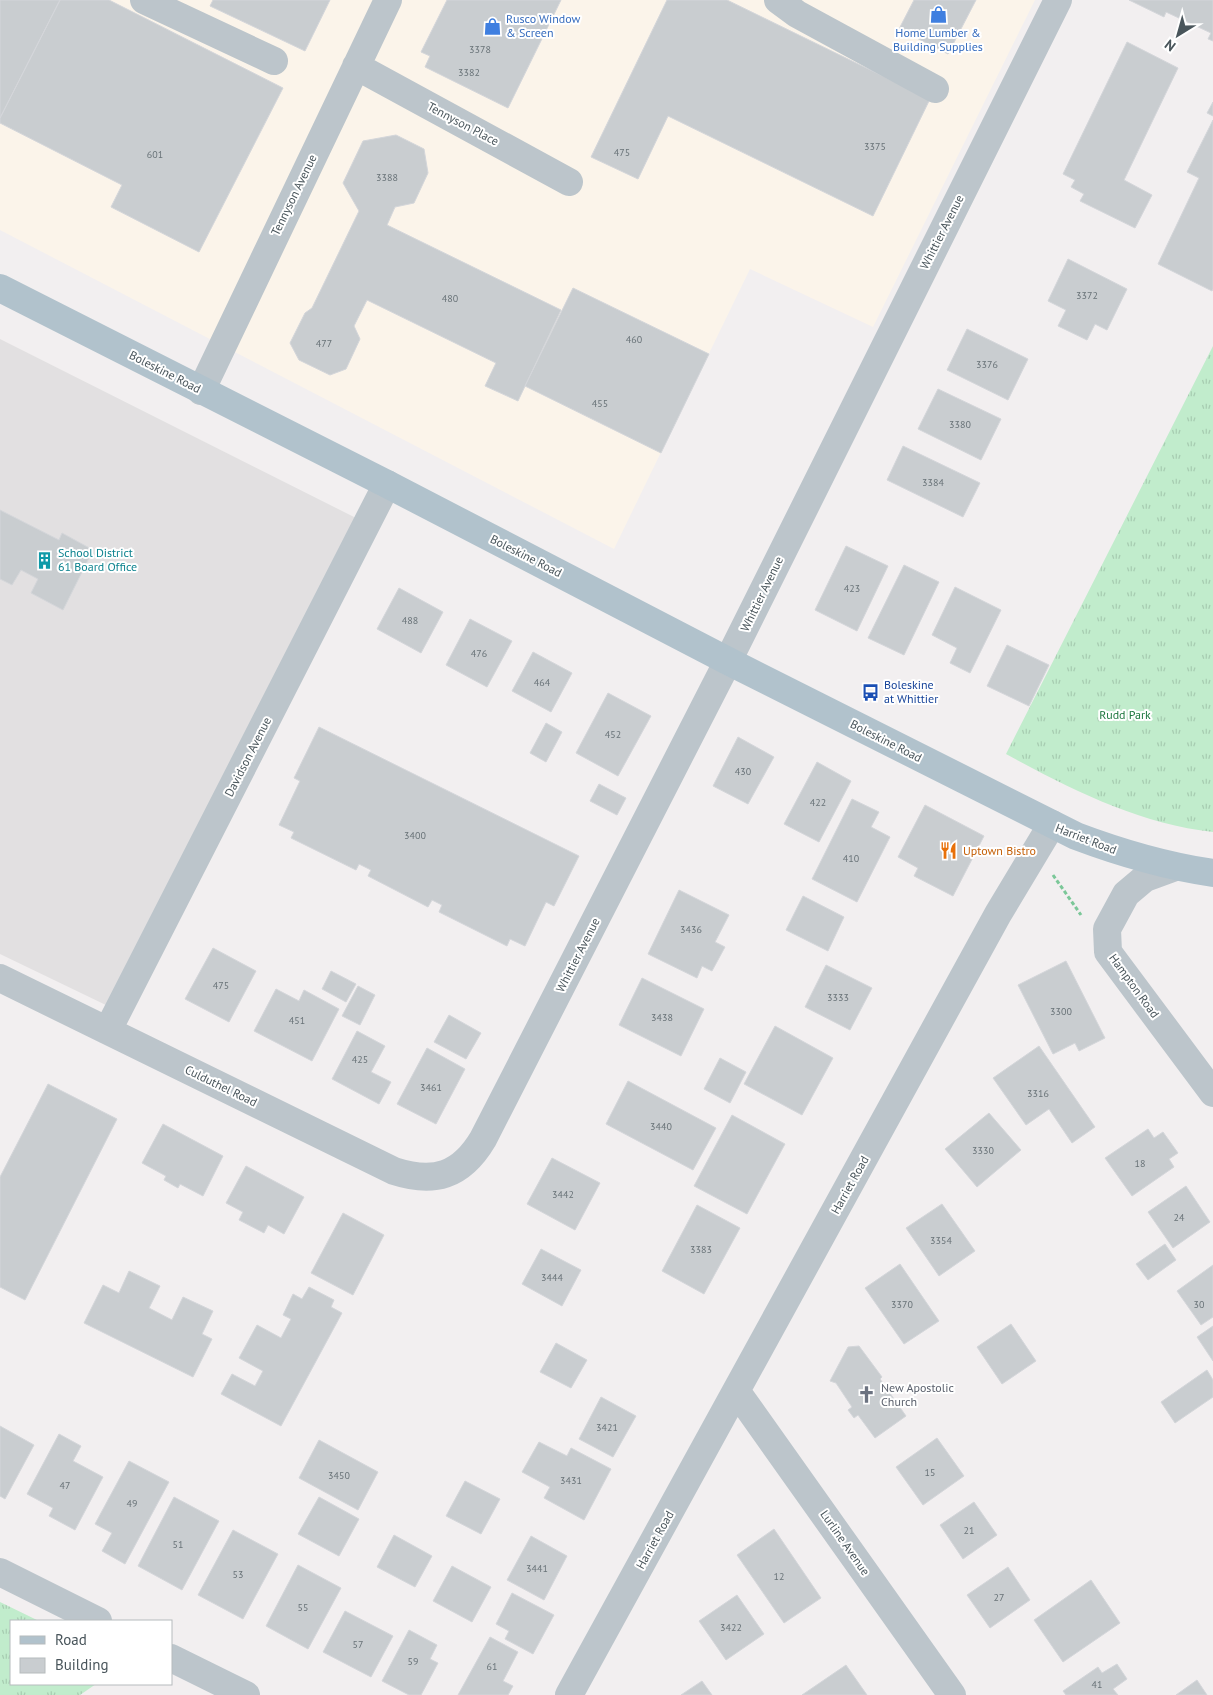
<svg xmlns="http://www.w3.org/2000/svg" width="1213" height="1695" font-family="'PT Sans',sans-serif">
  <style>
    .commercial { fill: #fbf4ea }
    .education { fill: #e2e0e1 }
    .grass { fill: url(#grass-tufts) }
    .building { fill: #c9cdd0; stroke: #d4d6da }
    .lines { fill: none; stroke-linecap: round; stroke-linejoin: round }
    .path { stroke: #7bc798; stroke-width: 3; stroke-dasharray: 4 2.5; stroke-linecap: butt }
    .minor { stroke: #bcc5cb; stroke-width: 28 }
    .major { stroke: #b1c2cc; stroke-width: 28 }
    .labels { text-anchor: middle; stroke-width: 4; stroke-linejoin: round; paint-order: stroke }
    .number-label { font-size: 10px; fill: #697378 }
    .shop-label { font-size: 12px; fill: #366cbe; stroke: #fff; text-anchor: start }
    .street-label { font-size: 12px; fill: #49555b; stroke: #fff }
    .culture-label { font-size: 12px; fill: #0d838f; stroke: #fff; text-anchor: start }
    .transit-label { font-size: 12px; fill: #164399; stroke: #fff; text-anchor: start }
    .park-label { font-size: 12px; fill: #1e783f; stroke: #fff }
    .food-label { font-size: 12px; fill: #c56008; stroke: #fff; text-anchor: start }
    .worship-label { font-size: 12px; fill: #5b616d; stroke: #fff; text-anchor: start }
  </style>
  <defs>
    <pattern id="grass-tufts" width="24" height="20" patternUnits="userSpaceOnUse" patternTransform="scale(1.25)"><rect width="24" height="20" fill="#c1eccc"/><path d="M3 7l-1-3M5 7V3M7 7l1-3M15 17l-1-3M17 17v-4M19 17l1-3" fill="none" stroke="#a7ccb1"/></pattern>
  </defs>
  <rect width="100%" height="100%" fill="#f2eff0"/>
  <path class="commercial" d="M0,0H1035L873,327L750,269L614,549L0,230Z"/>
  <path class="education" d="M0,339L360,520L110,1007L0,954Z"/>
  <path class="grass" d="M1213,346V832C1139,824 1070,789 1006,754Z
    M0,1602L39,1621H11V1684H96L80,1695H0Z"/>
  <path class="building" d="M0,0H60L0,118Z
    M60,0H109L283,88L199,252L111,207L122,185L0,123V118Z
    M213,0H330L305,51L210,6Z
    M447,0H561L508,108L425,67L430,56L421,52Z
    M667,0H727L930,99L873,216L668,116L638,179L591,157Z
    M914,0H976L948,54L899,29Z
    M1129,0H1213V41L1208,39L1211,33L1166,12L1164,17Z
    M1127,42L1178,68L1124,180L1152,195L1135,228L1080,201L1084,194L1071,187L1075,180L1063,174Z
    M1213,102V116L1207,113Z
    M1213,120V289L1212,291L1158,264L1199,178L1187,172Z
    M396,135L424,149L428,173L414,203L395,207L387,225L561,310L518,401L485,386L496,363L367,300L354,326L360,339L346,369L330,375L299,360L290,343L305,313L312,308L359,211L343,183L363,141Z
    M1068,259L1127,289L1107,330L1095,324L1087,340L1058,326L1066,310L1048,301Z
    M573,288L709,354L661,453L525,386Z
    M967,329L1028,359L1008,400L947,370Z
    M938,389L1001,419L981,460L918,429Z
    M903,446L980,483L963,517L887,480Z
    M0,510L59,540L62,533L93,550L63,610L31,593L38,579L21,570L12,585L0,579Z
    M846,546L888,566L857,631L815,610Z
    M904,565L939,582L904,655L868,638Z
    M955,587L1001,610L970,673L950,663L957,648L932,635Z
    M399,588L443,612L421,653L377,629Z
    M470,619L512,641L487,687L446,665Z
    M1007,645L1049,665L1029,706L987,686Z
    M533,652L572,673L551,712L512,691Z
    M608,693L651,716L618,776L576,753Z
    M546,723L562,732L546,762L530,753Z
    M319,727L579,856L554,906L546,902L525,946L510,939L507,946L439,912L442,905L432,900L428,907L368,876L371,870L359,864L356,870L291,838L294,832L279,825L300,781L294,778Z
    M738,737L774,757L748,804L713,786Z
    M817,762L851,781L819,842L784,824Z
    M599,784L626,798L617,815L590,801Z
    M852,799L879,812L871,827L890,837L857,902L812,879Z
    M925,805L984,836L953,896L914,876L918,868L898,857Z
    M679,890L729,915L715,942L725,947L712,971L702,966L697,978L648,954Z
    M803,896L844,917L828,951L786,930Z
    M213,948L256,971L229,1022L185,999Z
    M1066,961L1105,1038L1079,1051L1075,1043L1053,1054L1018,985Z
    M826,965L872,988L850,1030L805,1007Z
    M331,971L356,984L346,1002L322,989Z
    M642,978L704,1009L681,1056L619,1025Z
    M358,986L375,995L360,1025L342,1016Z
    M276,989L299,1001L304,990L339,1009L312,1061L254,1031Z
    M449,1015L481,1033L466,1059L434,1042Z
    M775,1026L833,1058L802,1115L744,1084Z
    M357,1031L385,1046L371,1072L391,1082L379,1104L332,1079Z
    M1039,1046L1095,1127L1072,1143L1049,1109L1026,1125L993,1078Z
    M427,1048L465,1069L436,1124L397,1104Z
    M720,1058L746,1072L730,1103L704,1089Z
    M628,1081L716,1128L693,1170L606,1124Z
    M48,1084L117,1119L25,1300L0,1287V1177Z
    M989,1113L1021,1150L977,1187L945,1149Z
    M732,1115L785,1144L747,1214L694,1186Z
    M163,1124L223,1156L203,1196L180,1184L178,1188L164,1180L166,1176L142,1163Z
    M1148,1129L1154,1138L1163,1132L1178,1153L1169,1159L1174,1167L1132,1196L1105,1158Z
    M552,1158L600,1183L575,1230L527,1204Z
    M246,1166L304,1197L284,1234L268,1225L264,1233L239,1220L243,1212L226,1203Z
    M1186,1186L1210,1222L1173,1248L1148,1212Z
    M942,1204L975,1251L939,1276L906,1228Z
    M697,1205L740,1228L704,1294L662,1271Z
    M343,1213L384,1235L353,1295L311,1273Z
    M1165,1244L1176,1260L1148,1280L1136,1264Z
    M541,1249L581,1270L562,1306L522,1284Z
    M900,1264L939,1321L904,1344L865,1288Z
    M1213,1265V1317L1201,1325L1177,1291Z
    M129,1271L160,1286L149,1308L172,1320L183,1297L213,1311L202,1334L212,1339L193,1377L84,1323L103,1285L119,1293Z
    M309,1287L334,1300L331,1307L342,1313L281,1426L221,1394L232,1374L255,1386L263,1371L239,1358L257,1325L281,1338L291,1319L283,1315L293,1294L302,1299Z
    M1011,1324L1036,1361L1002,1384L977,1347Z
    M1213,1326V1361L1197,1337Z
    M556,1343L587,1360L571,1388L540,1372Z
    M859,1346L882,1377L880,1379L906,1416L875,1438L858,1415L854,1418L848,1410L852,1407L836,1383L830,1381L848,1347Z
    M1207,1370L1213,1380V1397L1175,1423L1161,1402Z
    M601,1397L636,1416L613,1457L579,1439Z
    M0,1426L34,1445L5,1499L0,1496Z
    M59,1434L81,1446L73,1461L103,1477L75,1530L49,1516L53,1508L27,1494Z
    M937,1438L964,1476L923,1505L896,1467Z
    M319,1440L378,1472L358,1510L299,1478Z
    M539,1442L567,1456L571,1448L611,1469L584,1520L544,1498L550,1487L522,1472Z
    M129,1461L169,1482L125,1564L102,1551L112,1533L95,1524Z
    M465,1481L500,1499L481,1534L446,1516Z
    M174,1497L219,1521L182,1590L138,1566Z
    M319,1497L359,1519L339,1556L298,1534Z
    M974,1502L997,1535L963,1559L940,1525Z
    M774,1529L821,1598L784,1623L737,1555Z
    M233,1530L278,1554L243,1619L198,1595Z
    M394,1535L432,1556L415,1587L377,1567Z
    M531,1536L567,1556L544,1600L507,1580Z
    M298,1565L341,1588L308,1649L266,1626Z
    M452,1566L491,1587L472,1622L433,1601Z
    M1008,1567L1030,1600L990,1628L967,1595Z
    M1091,1580L1120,1623L1063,1662L1034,1620Z
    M512,1593L554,1615L533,1654L505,1639L509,1631L496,1624Z
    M737,1595L764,1634L726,1660L699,1621Z
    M345,1611L393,1636L371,1677L323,1652Z
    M409,1630L437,1645L430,1659L438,1663L421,1695H409L382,1681Z
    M490,1637L518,1652L503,1681L513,1686L508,1695H458Z
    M1117,1664L1127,1679L1113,1689L1118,1695H1066L1063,1691L1098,1667L1102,1673Z
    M846,1665L867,1695H802Z
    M1197,1680L1207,1695H1176Z
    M702,1681L712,1695H681Z"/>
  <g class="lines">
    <path class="path" d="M1053,875L1081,915"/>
    <path class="minor" d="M144,0L274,61
      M778,0L797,14L935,89
      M356,66L569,182
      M201,391L388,0
      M1175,867L1145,878L1126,894L1107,929L1108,952L1213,1093
      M0,978L394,1171C434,1184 461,1176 483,1139L728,661L1058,0
      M108,1030L387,484
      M737,1392L952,1695
      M0,1572L98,1621
      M171,1658L246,1695
      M569,1695L998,914L1052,824"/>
    <path class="major" d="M0,288L387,484L728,661L1076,836C1121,853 1166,866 1213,873"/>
  </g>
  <defs>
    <symbol id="shop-bare" viewBox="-9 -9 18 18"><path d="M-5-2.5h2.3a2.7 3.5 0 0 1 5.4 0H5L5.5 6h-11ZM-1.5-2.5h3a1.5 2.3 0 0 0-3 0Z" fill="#3f7fe0" stroke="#fff" stroke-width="2.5" paint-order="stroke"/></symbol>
    <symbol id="building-bare" viewBox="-9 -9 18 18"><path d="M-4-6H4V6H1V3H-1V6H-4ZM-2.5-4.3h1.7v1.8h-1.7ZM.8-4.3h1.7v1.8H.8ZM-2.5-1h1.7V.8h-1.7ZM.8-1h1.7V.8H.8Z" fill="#0f9aa8" stroke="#fff" stroke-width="2.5" paint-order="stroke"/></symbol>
    <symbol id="bus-bare" viewBox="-9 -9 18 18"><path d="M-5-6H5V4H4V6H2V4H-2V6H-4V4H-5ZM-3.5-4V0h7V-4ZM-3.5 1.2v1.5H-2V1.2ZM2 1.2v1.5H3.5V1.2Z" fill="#1a4fb4" stroke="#fff" stroke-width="2.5" paint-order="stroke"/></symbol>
    <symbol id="restaurant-bare" viewBox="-9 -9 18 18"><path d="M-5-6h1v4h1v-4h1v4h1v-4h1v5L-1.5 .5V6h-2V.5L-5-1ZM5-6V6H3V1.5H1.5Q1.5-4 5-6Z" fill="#e8710a" stroke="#fff" stroke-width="2.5" paint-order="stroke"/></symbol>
    <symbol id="church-bare" viewBox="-9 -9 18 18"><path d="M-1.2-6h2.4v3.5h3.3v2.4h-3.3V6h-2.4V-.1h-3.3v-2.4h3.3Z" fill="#6b7280" stroke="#fff" stroke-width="2.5" paint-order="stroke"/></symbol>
  </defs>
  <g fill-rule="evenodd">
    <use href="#shop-bare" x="926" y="2" width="25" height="25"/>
    <use href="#shop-bare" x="480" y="14" width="25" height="25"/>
    <use href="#building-bare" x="32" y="548" width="25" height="25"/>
    <use href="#bus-bare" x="858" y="680" width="25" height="25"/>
    <use href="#restaurant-bare" x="936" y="838" width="25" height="25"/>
    <use href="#church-bare" x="854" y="1382" width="25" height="25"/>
  </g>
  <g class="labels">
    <g class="number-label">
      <text x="480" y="53">3378</text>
      <text x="469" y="76">3382</text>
      <text x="875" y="150">3375</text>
      <text x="622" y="156">475</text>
      <text x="155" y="158">601</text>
      <text x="387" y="181">3388</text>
      <text x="1087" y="299">3372</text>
      <text x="450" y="302">480</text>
      <text x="634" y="343">460</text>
      <text x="324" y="347">477</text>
      <text x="987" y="368">3376</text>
      <text x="600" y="407">455</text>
      <text x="960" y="428">3380</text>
      <text x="933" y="486">3384</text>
      <text x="852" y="592">423</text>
      <text x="410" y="624">488</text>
      <text x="479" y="657">476</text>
      <text x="542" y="686">464</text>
      <text x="613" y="738">452</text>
      <text x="743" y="775">430</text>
      <text x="818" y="806">422</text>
      <text x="415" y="839">3400</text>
      <text x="851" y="862">410</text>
      <text x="691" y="933">3436</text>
      <text x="221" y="989">475</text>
      <text x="838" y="1001">3333</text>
      <text x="1061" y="1015">3300</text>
      <text x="662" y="1021">3438</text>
      <text x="297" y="1024">451</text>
      <text x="360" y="1063">425</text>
      <text x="431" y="1091">3461</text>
      <text x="1038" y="1097">3316</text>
      <text x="661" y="1130">3440</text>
      <text x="983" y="1154">3330</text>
      <text x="1140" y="1167">18</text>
      <text x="563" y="1198">3442</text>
      <text x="1179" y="1221">24</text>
      <text x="941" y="1244">3354</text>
      <text x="701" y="1253">3383</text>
      <text x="552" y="1281">3444</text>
      <text x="902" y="1308">3370</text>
      <text x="1199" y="1308">30</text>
      <text x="607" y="1431">3421</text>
      <text x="930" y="1476">15</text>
      <text x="339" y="1479">3450</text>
      <text x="571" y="1484">3431</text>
      <text x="65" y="1489">47</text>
      <text x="132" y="1507">49</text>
      <text x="969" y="1534">21</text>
      <text x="178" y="1548">51</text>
      <text x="537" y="1572">3441</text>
      <text x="238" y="1578">53</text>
      <text x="779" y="1580">12</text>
      <text x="999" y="1601">27</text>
      <text x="303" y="1611">55</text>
      <text x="731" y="1631">3422</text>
      <text x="358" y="1648">57</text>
      <text x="413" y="1665">59</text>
      <text x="492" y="1670">61</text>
      <text x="1097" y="1688">41</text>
    </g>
    <g class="shop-label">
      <text x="506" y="23">Rusco Window<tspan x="506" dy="14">&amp; Screen</tspan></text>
      <text x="938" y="37" text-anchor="middle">Home Lumber &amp;<tspan x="938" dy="14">Building Supplies</tspan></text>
    </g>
    <g class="street-label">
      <text transform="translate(463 124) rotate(28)" y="4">Tennyson Place</text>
      <text transform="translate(294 195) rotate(-64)" y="4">Tennyson Avenue</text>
      <text transform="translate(942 232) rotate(-63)" y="4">Whittier Avenue</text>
      <text transform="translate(165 372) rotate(27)" y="4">Boleskine Road</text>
      <text transform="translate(526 556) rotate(27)" y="4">Boleskine Road</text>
      <text transform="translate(762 594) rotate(-64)" y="4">Whittier Avenue</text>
      <text transform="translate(886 741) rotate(27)" y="4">Boleskine Road</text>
      <text transform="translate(248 757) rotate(-63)" y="4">Davidson Avenue</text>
      <text transform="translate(1086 839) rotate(21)" y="4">Harriet Road</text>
      <text transform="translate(578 955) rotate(-63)" y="4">Whittier Avenue</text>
      <text transform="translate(1134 986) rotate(54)" y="4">Hampton Road</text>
      <text transform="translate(221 1086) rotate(26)" y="4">Culduthel Road</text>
      <text transform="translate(850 1185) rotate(-61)" y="4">Harriet Road</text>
      <text transform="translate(655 1540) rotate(-61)" y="4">Harriet Road</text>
      <text transform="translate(845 1543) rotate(55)" y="4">Lurline Avenue</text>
    </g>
    <g class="culture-label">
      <text x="58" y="557">School District<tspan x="58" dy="14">61 Board Office</tspan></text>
    </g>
    <g class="transit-label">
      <text x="884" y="689">Boleskine<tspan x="884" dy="14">at Whittier</tspan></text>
    </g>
    <g class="park-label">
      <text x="1125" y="719">Rudd Park</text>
    </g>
    <g class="food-label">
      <text x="963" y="855">Uptown Bistro</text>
    </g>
    <g class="worship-label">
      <text x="881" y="1392">New Apostolic<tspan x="881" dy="14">Church</tspan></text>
    </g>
  </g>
  <rect x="10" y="1620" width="162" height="65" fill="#ffffff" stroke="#b6bbbd"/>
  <rect x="20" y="1636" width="25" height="8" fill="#b1c2cc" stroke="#b6bbbd"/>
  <text x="55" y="1645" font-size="15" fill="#49555b">Road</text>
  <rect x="20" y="1658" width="25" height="15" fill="#c9cdd0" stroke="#b6bbbd"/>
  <text x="55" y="1670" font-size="15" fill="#49555b">Building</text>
  <g transform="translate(1178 35) rotate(217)" stroke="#ffffff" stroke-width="4" paint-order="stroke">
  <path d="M0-4L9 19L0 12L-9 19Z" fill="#49555b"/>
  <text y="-8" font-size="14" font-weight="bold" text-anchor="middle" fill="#49555b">N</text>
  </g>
</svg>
